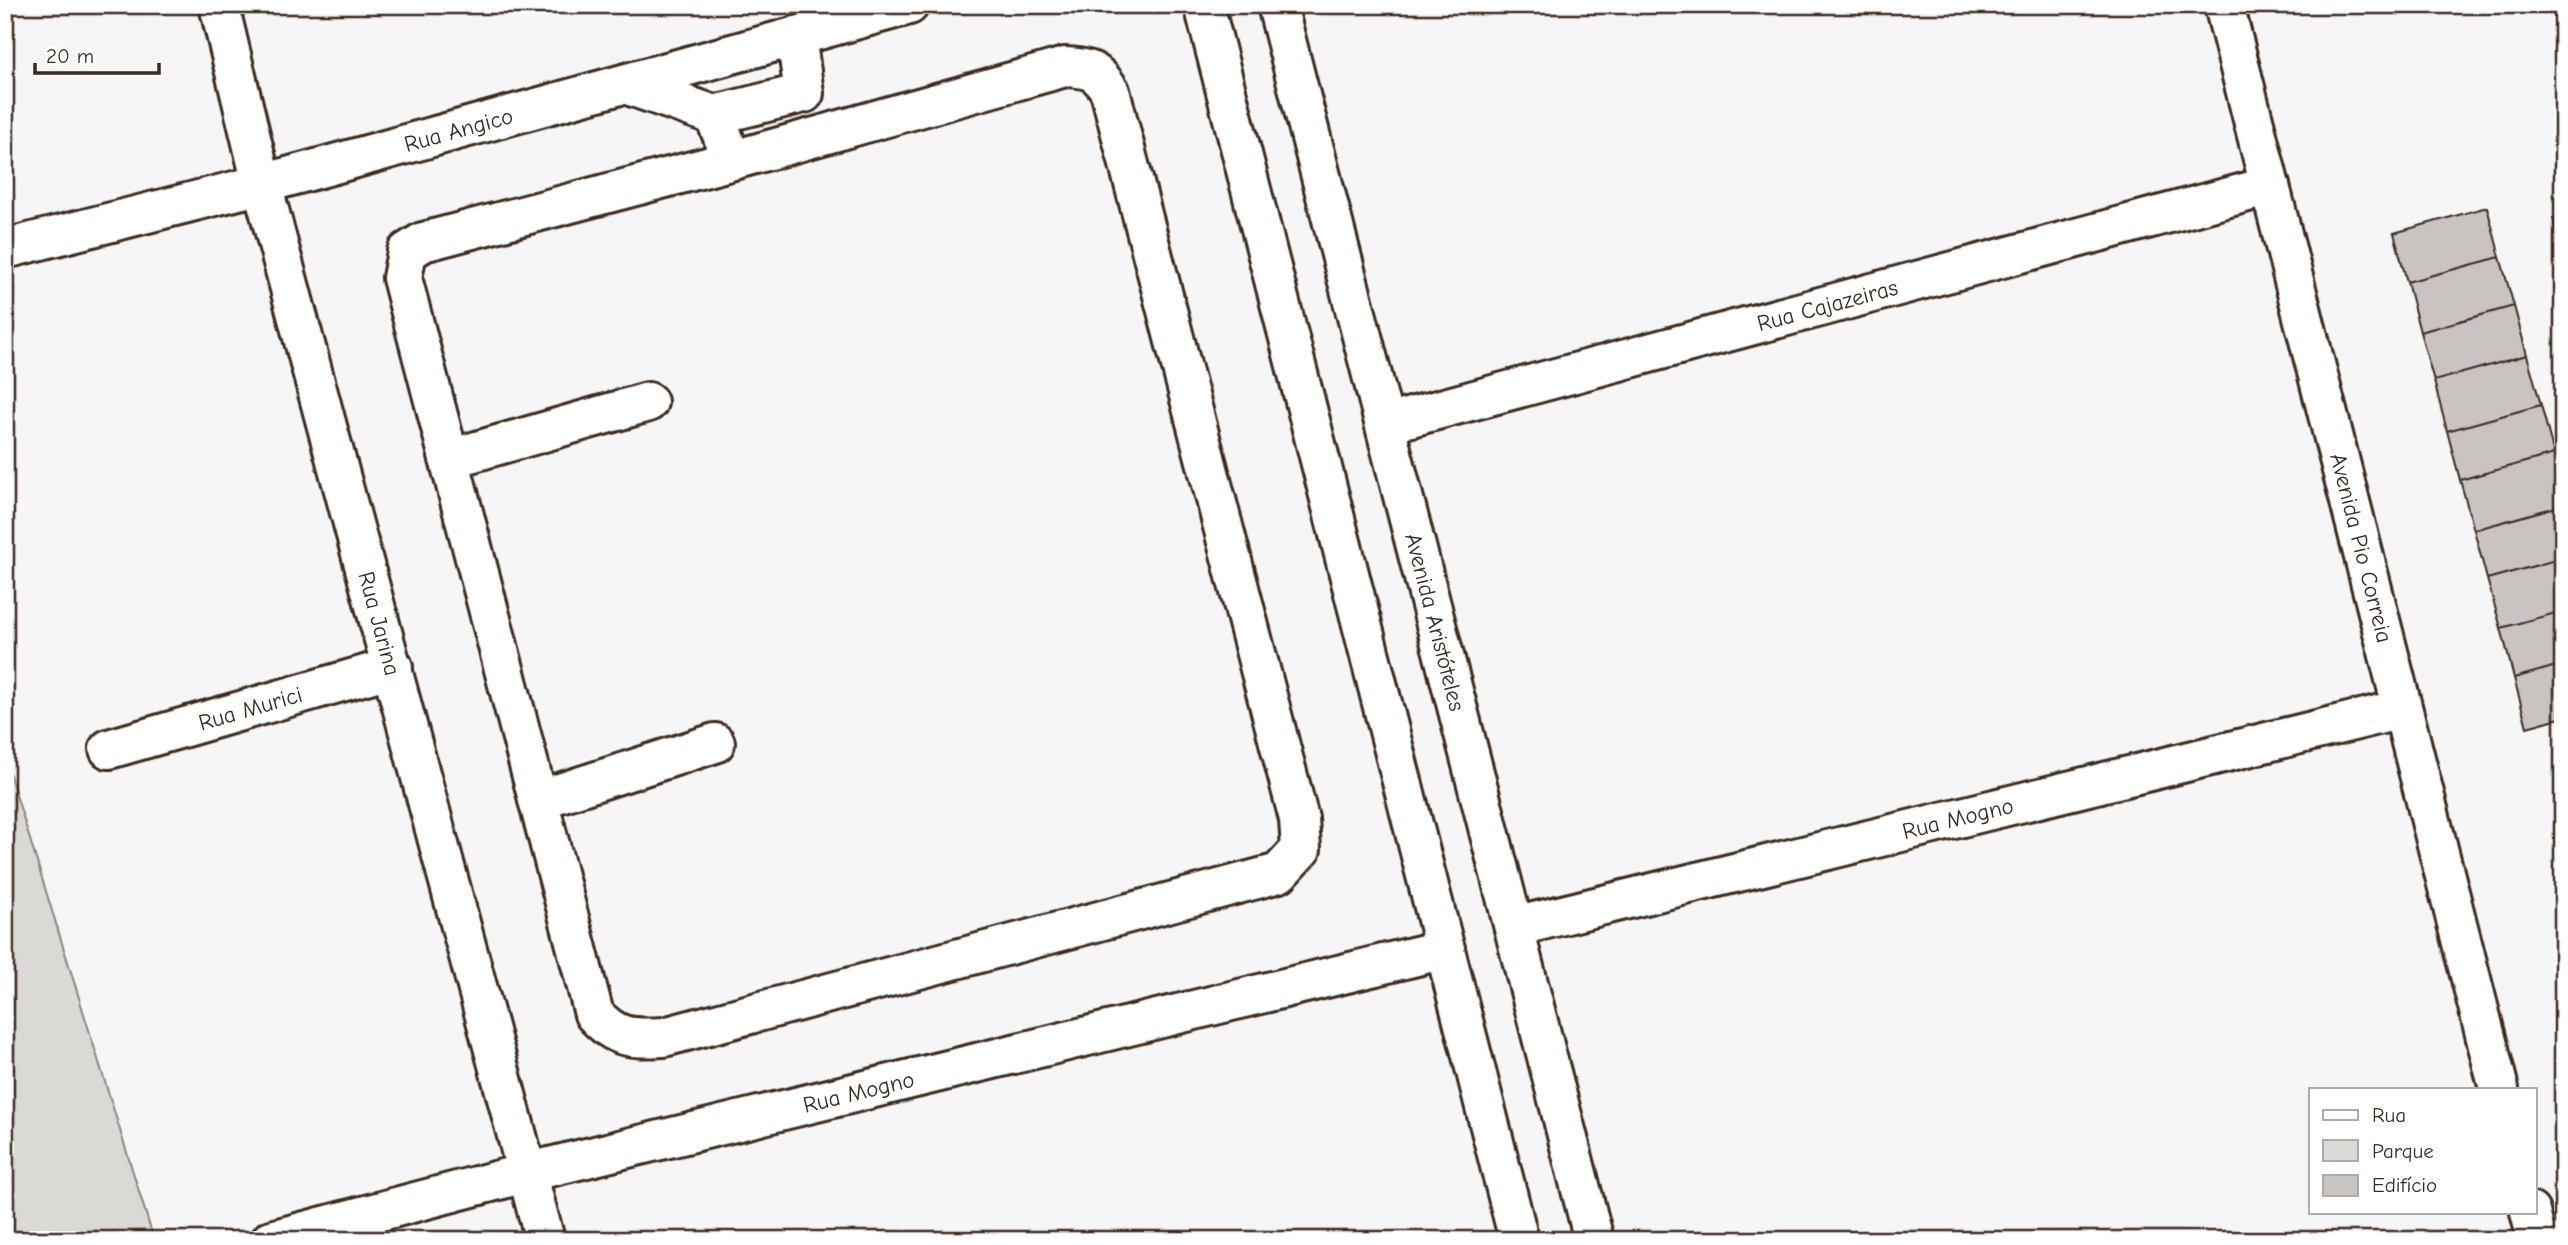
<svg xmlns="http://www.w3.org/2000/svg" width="2568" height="1245" font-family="'Comic Neue',sans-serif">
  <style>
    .green { fill: #dbd9d6; stroke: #8b827a; stroke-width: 2 }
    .building { fill: #c9c3c1; stroke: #3b2a1e; stroke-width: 2 }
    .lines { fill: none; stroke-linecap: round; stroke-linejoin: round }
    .minor-casing { stroke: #3b2a1e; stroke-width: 44 }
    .tertiary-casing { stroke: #3b2a1e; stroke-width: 44 }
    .minor { stroke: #fff; stroke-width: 38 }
    .tertiary { stroke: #fff; stroke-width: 38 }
    .labels { text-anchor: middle; stroke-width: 5; stroke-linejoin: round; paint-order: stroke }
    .street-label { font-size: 23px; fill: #3b2a1e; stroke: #fff }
  </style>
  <rect width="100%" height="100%" fill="#f7f6f6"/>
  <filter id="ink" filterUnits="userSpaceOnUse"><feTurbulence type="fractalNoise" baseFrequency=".0143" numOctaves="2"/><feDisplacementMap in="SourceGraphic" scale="14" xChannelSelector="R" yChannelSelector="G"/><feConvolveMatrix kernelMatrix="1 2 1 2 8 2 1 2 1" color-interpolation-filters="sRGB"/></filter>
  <g filter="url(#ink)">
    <path class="green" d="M5,759L154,1240H5Z"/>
    <path class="building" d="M2487,207L2500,257L2407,282L2394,233Z
      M2563,215V257L2553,218Z
      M2500,257L2514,306L2420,332L2407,282Z
      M2514,306L2527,355L2434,381L2420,332Z
      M2527,355L2541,405L2447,431L2434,381Z
      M2541,405L2554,454L2460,480L2447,431Z
      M2554,454L2563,485V505L2474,530L2460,480Z
      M2563,505V558L2487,579L2474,530Z
      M2563,558V611L2501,628L2487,579Z
      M2563,611V664L2514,678L2501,628Z
      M2563,664V717L2527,727L2514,678Z"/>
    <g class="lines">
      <defs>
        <g id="minor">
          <path id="s1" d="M219,5L262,184L545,1240"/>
          <path id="s2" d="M2224,5L2499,1089"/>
          <path d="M625,84L714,115L804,93L796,36"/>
          <path d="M714,115L724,139L726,162L423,242L407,252L402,278L594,1014C617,1040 632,1038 664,1037L1279,873L1301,849L1299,819L1110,91C1097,70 1089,68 1065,67L726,162"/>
          <path id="s3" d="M5,249L262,184L909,5"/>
          <path id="s4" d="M1385,424L2270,186"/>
          <path d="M449,459L648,402"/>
          <path id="s5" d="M109,749L393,667"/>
          <path d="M538,800L715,743"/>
          <path id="s6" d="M1514,927L2402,709"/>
          <path d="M2530,1212L2537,1240"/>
          <path id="s7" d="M271,1240L529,1172L1445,949"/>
        </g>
        <g id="tertiary">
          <path d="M1204,5L1519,1240"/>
          <path id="s8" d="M1277,5L1594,1240"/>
        </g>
      </defs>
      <use href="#minor" class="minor-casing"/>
      <use href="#tertiary" class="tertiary-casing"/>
      <use href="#minor" class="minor"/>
      <use href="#tertiary" class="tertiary"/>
    </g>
  </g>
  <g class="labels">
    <g class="street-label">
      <text dy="8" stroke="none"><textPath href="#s3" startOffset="469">Rua Angico</textPath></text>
      <text dy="8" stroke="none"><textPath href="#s4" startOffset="458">Rua Cajazeiras</textPath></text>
      <text dy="8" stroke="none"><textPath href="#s2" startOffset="560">Avenida Pio Correia</textPath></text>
      <text dy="8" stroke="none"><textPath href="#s8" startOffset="637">Avenida Aristóteles</textPath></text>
      <text dy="8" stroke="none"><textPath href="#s1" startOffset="639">Rua Jarina</textPath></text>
      <text dy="8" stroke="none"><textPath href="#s5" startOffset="147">Rua Murici</textPath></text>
      <text dy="8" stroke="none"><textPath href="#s6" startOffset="457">Rua Mogno</textPath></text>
      <text dy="8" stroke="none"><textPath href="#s7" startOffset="606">Rua Mogno</textPath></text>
    </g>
  </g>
  <rect width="2568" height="1245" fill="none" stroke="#fff" stroke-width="28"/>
  <rect x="14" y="14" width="2540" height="1217" fill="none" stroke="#3b2a1e" stroke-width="2.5" filter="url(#ink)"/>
  <rect x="2309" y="1088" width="228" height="126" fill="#ffffff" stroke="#b1aaa5" stroke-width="2"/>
  <rect x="2323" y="1110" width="35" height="10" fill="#ffffff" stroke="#b1aaa5" stroke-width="2"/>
  <text x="2372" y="1122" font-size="21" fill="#3b2a1e">Rua</text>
  <rect x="2323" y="1140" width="35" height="21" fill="#dbd9d6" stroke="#b1aaa5" stroke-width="2"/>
  <text x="2372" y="1158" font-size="21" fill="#3b2a1e">Parque</text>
  <rect x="2323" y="1175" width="35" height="21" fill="#c9c3c1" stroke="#b1aaa5" stroke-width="2"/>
  <text x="2372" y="1192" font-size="21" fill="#3b2a1e">Edifício</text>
  <path d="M35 63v10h124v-10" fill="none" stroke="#3b2a1e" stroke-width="3.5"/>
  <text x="46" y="63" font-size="21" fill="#3b2a1e" stroke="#ffffff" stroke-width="5" paint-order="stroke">20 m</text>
</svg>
